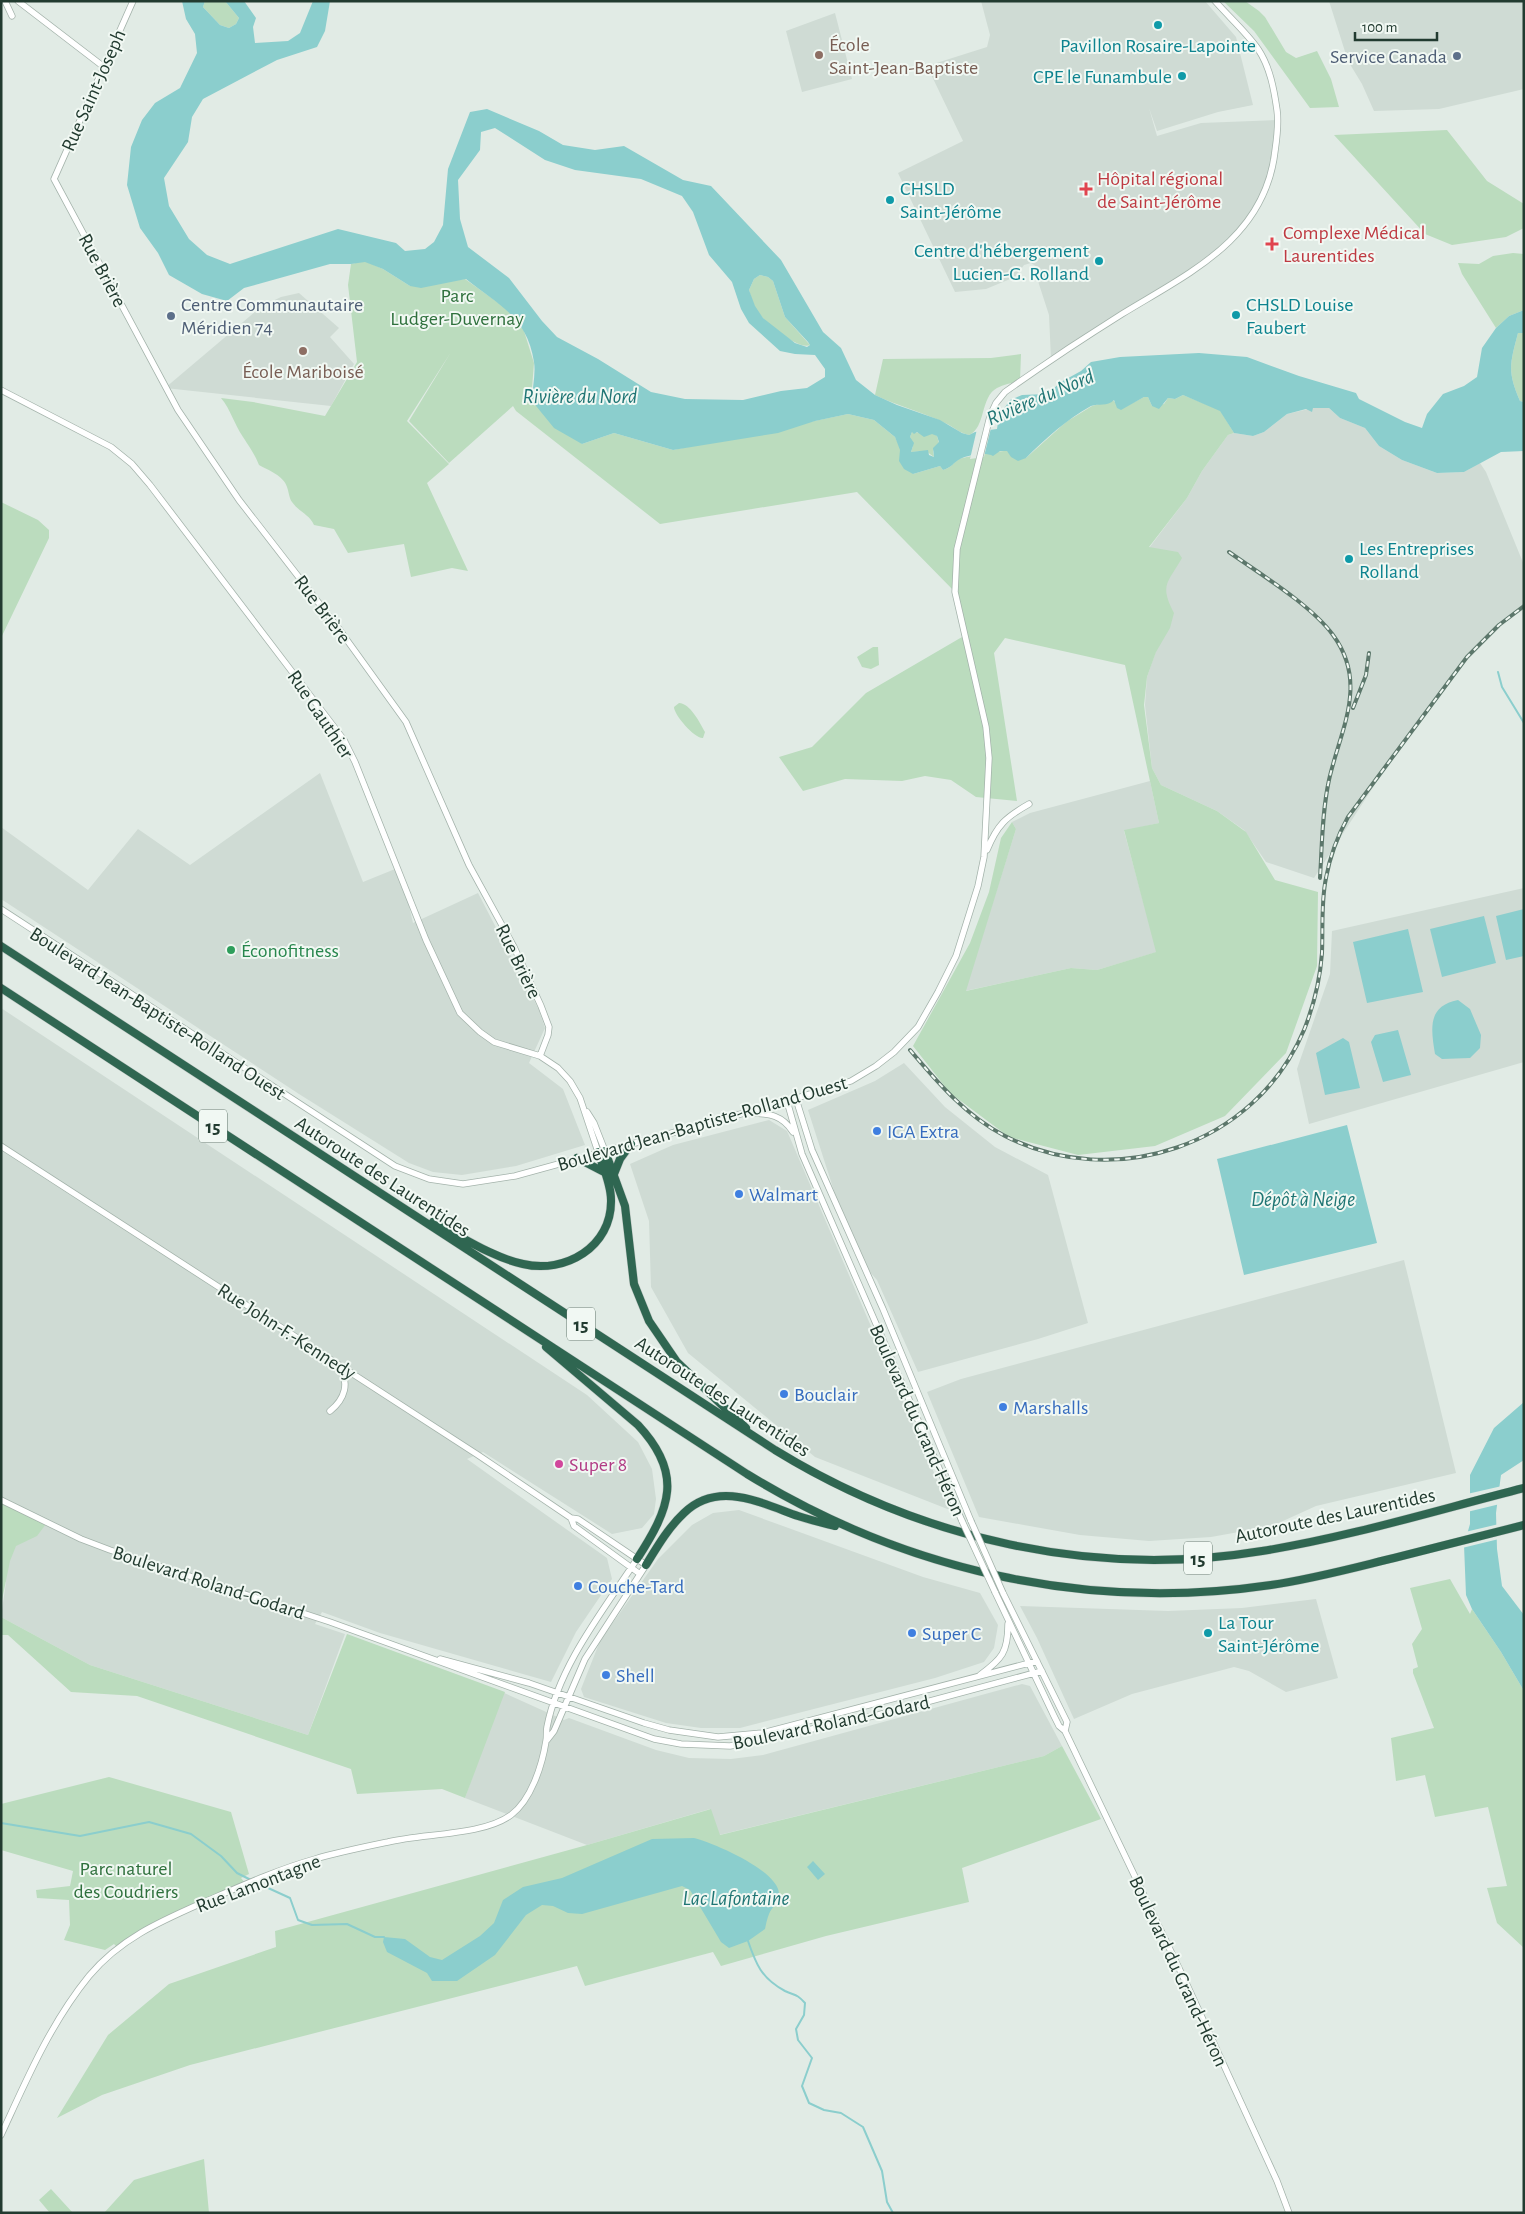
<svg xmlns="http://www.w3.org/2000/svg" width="1525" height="2214" font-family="'Alegreya Sans',sans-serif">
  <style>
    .built { fill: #cfdbd4 }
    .green { fill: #bbdcbe }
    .water { fill: #8bcecd; fill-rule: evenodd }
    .pier { fill: #e1ebe5 }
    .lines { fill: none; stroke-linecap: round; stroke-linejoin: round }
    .stream { stroke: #8bcecd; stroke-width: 2 }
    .tertiary-casing { stroke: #a4b3ab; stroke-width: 7 }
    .motorway-casing { stroke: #c1c8c5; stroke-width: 9 }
    .tertiary { stroke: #fff; stroke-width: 5.5 }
    .motorway { stroke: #2f6651; stroke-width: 8 }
    .rail-casing { stroke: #5c776b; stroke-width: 4 }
    .rail { stroke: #f1f8f3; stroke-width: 2; stroke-dasharray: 5.5; stroke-linecap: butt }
    .tertiary-bridge-casing { stroke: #a4b3ab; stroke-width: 7; stroke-linecap: butt }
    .tertiary-bridge { stroke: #fff; stroke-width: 5.5 }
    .culture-dot { fill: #0f9aa8; stroke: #f1f8f3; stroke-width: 2 }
    .education-dot { fill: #8d6e63; stroke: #f1f8f3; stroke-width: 2 }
    .service-dot { fill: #5c6f8a; stroke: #f1f8f3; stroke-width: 2 }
    .health-dot { fill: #e0444e; stroke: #f1f8f3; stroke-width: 2 }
    .leisure-dot { fill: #2e9e5b; stroke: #f1f8f3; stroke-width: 2 }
    .shop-dot { fill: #3f7fe0; stroke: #f1f8f3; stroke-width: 2 }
    .hotel-dot { fill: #d1479c; stroke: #f1f8f3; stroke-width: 2 }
    .labels { text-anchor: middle; stroke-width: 4; stroke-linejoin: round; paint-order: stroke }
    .shield { fill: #f1f8f3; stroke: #60746a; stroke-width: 1 }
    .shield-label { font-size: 19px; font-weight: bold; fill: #223b30 }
    .education-label { font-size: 20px; fill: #785e54; stroke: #f1f8f3; text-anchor: start }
    .culture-label { font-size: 20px; fill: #0d838f; stroke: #f1f8f3; text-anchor: start }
    .service-label { font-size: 20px; fill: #4e5e75; stroke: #f1f8f3; text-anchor: end }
    .street-label { font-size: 20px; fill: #223b30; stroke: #f1f8f3 }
    .health-label { font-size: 20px; fill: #be3a42; stroke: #f1f8f3; text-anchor: start }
    .park-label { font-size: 20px; fill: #2e703c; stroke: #f1f8f3 }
    .leisure-label { font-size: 20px; fill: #27864d; stroke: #f1f8f3; text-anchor: start }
    .shop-label { font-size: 20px; fill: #366cbe; stroke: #f1f8f3; text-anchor: start }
    .hotel-label { font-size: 20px; fill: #b23c85; stroke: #f1f8f3; text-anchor: start }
    .water-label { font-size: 21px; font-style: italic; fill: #1f7574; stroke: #f1f8f3 }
  </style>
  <rect width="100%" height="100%" fill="#e1ebe5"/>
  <path class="built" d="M981,1H1205L1236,37L1253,105L1218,112L1157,131L1149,108L1157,136L1201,123L1278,120L1273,173L1259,206L1224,248L1051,359L1049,315L1037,278L1039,273L1037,267L1031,263L1024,265L1015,277L986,289L955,292L898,173L963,141L927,66L987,47L990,35Z
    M1329,1H1524V89L1439,109L1374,111L1362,84L1348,61Z
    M835,13L852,79L802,92L786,31Z
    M299,293L339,328L330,337L354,364L331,406L165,388L262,306L281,297Z
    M1317,407L1329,408L1340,418L1365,428L1379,446L1402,460L1437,473L1464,472L1480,463L1486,472L1524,565V606L1499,625L1481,641L1445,685L1398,749L1314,878L1266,862L1244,830L1217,811L1161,785L1152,768L1145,705L1147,677L1156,651L1149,548L1187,498L1202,471L1228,435L1234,433L1253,436L1264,432L1287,414Z
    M320,773L363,882L400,867L413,923L478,893L539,1010L545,1028L529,1063L563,1089L585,1145L516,1166L462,1175L433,1172L409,1163L299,1094L1,899V827L88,890L138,829L190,865Z
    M1150,781L1159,823L1124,831L1157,952L1097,970L1071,968L965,991L1016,829L1012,822L1030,813Z
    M1524,888V1062L1309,1124L1297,1069L1330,974L1332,931Z
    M1,1008L587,1395L638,1442L652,1469L656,1499L654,1514L642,1528L612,1534L483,1452L467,1459L607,1558L612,1579L576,1632L551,1682L380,1633L322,1612L315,1624L345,1634L308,1735L90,1665L1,1617L6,1582L1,1580Z
    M904,1063L945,1107L995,1147L1048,1175L1088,1323L1038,1339L918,1372L877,1280L861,1262L844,1222L808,1110L875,1081Z
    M769,1120L787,1131L950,1510L815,1457L688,1353L651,1287L649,1221L630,1164L673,1145Z
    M1404,1260L1456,1473L1316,1506L1272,1526L1211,1537L1149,1541L1080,1535L979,1517L927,1392L961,1379Z
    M739,1510L923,1577L980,1593L998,1625L994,1648L984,1662L935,1678L740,1728H701L666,1723L584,1697L581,1689L600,1641L658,1559L692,1525L713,1513Z
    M1316,1599L1338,1678L1286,1692L1249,1671L1234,1667L1132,1694L1074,1719L1037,1638L1020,1606L1168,1611L1242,1608Z
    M1022,1684L1030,1686L1062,1746L1044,1756L719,1835L710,1809L587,1845L465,1798L502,1692L564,1720L569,1718L656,1750L689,1758L731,1759L763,1755Z"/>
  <path class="green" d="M205,1H225L239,18L236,24L229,28L220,25L203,7Z
    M1223,1H1245L1259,11L1265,17L1286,52L1296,58L1317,51L1331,79L1339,107L1310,108L1254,31Z
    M1447,130L1487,181L1524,204V228L1506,237L1452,245L1425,234L1334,135Z
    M1513,253L1524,254V310L1509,316L1496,328L1462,274L1458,263L1479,264L1493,256Z
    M365,261L383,269L410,286L465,279L507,309L524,331L534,363L532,388L582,444L614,433L673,450L848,414L874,420L895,437L913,474L940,466L943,470C951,468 953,463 959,459C963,457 1003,450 1007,451C1013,452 1020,456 1026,458L1066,422L1092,406L1113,400L1121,409L1144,397H1148L1152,406L1164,404L1168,398L1175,399L1183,395L1220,410L1234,433L1228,435L1202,471L1187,498L1149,547L1178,552L1182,558C1168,583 1159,584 1174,613L1170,628L1156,652L1147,677L1144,705L1152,768L1161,785L1217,811L1246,832L1275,880L1318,892L1317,966L1286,1053L1225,1116L1155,1146L1078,1155L1009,1137L950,1093L913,1046L970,943L989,892L1001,838L1012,822L1016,829L966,991L1071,968L1097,970L1156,952L1124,830L1159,823L1125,665L1005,638L994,653L1017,801L976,797L951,780L925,776L902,781L845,779L803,791L779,757L812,747L866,693L962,637L955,592L857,492L660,524L516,411L513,406L449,463L409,421L451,352L407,421L449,464L427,483L468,571L452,568L411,577L404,544L348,553L334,529L314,525C309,514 299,512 292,502C289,498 289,492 287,487C284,476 268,470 259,465C254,453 250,448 243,437C234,424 231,410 221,398L253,402L325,416L357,362L348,285L351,264Z
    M760,275L768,277L773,281L785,317L810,345C799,351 764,322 758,312C753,306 751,297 749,290L754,279Z
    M1518,333H1524V402L1520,401C1507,371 1510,364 1518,333Z
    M1021,354L1020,381C1013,383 1004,384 997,388C980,397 986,428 969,435C959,433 954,427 945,423C922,412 898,406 875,395L883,359L991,358Z
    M912,432L934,434L937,436L939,443L933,451L934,457L926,451L911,452L913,446L910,437Z
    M1,502L38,520L49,530V538L1,638Z
    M873,647H878L879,665L871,669L862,667L857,657Z
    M679,703C690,703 700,723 705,732L703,738C695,739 674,715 674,707Z
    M1,1502L46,1524L37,1536L16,1546L10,1561L1,1605Z
    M1450,1579L1470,1614L1472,1609L1501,1652L1524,1691V1948L1497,1923L1487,1888L1507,1886L1488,1807L1435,1817L1425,1775L1396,1781L1391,1738L1434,1728L1413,1673V1669L1418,1667L1412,1644L1422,1629L1410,1588Z
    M1,1617L90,1665L308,1735L347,1634L505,1692L465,1798L442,1789L357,1794L351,1769L348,1768L137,1696L71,1692L8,1635H1Z
    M1062,1746L1101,1819L962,1868L969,1902L826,1936L721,1966L713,1952L585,1986L577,1966L190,2065L102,2095L57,2118L108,2035L169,1984L276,1947L275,1931L587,1845L711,1809L720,1835L1044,1756Z
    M109,1777L231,1812L249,1874L241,1878L246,1884L149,1926L118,1948L114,1944L105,1950L64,1940L70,1925L69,1900L37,1898L36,1890L70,1886L73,1871L1,1850V1804Z
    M204,2159L209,2213H104L134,2180Z
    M51,2189L73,2213H50L39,2200Z"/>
  <path class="water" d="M182,1H205L203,7L220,25L229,28L236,24L239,18L225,1H244L256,18L253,27L255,43L288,41L300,33L313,1H330L325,31L317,47L277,60L203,99L192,117L188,142L164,178L169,206L189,239L207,255L230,264L338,229L396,243L405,251L425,249L434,242L443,225L448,169L470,112L487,109L539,131L563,145L595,150L624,146L683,180L711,186L781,260L823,332L841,348L856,380L875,395L897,405L940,420L962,433L969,435L975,432L997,429L999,416L1010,400L1022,395L1047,394L1061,382L1081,371L1091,362L1120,357L1199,353L1247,357L1299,376L1356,393L1359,399L1405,422L1422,428L1427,414L1443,394L1464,386L1477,377L1482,348L1496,328L1509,316L1524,310V333H1518C1510,364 1507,371 1520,401L1524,402V451L1501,452L1464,472L1437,473L1402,460L1379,446L1365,428L1340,418L1329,408H1313L1312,412L1306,409L1287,414L1264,432L1253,436L1234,433L1220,411L1183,395L1175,399L1168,398L1159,409L1152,406L1148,397H1144L1121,410L1117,408L1114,400C1107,407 1099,403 1091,406C1067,419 1045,439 1026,458L1018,461L1011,457L1007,451H1000L993,456C986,452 968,455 960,459C954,462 951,468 943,470L940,466L913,474L904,469L899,461L900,450L895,437L874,420L848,414L815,421L778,433L673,450L614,433L582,444L554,428L532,401C532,389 536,374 534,362C527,316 498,305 466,279L421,288L410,286L383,269L365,262L351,264H330L244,288L227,301L202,294L169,275L158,253L140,228L127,185L131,147L142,120L155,103L180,88L197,53L195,34L186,19ZM495,128L545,160L575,170L641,179L682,196L693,212L709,255L732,282L741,309L749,323L780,351L795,354L815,355L825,369V377L807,388L781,391L743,400L685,399L651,392L598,359L557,337L542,321L509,278L468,247L460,219L458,180L480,150L481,132ZM760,275L768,277L773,281L785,317L808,342L810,345L807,347L795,343L763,318L755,306L749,290L754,279ZM912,432L914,434L917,432L924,437L932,434L937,436L939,442L933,448L934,457L929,455L928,450L911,452L914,443L910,437Z
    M1524,909V956L1506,960L1496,916Z
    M1484,916L1496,963L1442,977L1430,929Z
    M1408,929L1423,992L1367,1003L1353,942Z
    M1458,1000L1470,1009L1481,1035L1480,1048L1470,1058L1442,1059L1435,1054C1431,1029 1427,1006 1458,1000Z
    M1398,1030L1411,1075L1383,1082L1371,1042L1375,1035Z
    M1343,1038L1349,1042L1360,1088L1325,1095L1316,1053Z
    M1347,1125L1377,1243L1244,1275L1217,1159Z
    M1524,1402V1460L1501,1475L1496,1513L1497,1549L1502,1586L1524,1615V1691L1501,1652L1472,1609L1466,1595L1464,1545L1470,1524V1475L1494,1428Z
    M694,1838C714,1843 779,1871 779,1894C779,1904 772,1906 769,1914C767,1919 766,1924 765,1929L748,1941L729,1948L721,1942L690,1890L682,1886L582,1914L568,1913L553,1906L542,1905L526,1915L495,1955L457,1981H432L427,1973L387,1952L383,1942L384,1937L405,1939L430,1957L442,1960L480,1936L494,1923L503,1900L523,1887L562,1878L652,1839Z
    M813,1861L825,1874L818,1880L807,1867Z"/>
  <path class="pier" d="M991,428L984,457L970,459L977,429Z
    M1502,1486L1500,1504L1467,1512V1494Z
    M1499,1524V1539L1462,1548L1465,1532Z"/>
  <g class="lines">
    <path class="stream" d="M1498,672L1502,687L1524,723
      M1,1823L80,1836L149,1822L191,1834L221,1856L237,1873L251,1880
      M255,1882L290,1898L298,1920L312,1925L347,1924L375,1937H384
      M748,1941C756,1964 761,1978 785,1991C795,1996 796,1993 805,2003L804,2015L796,2029L798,2040L812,2058L802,2086L809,2103L824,2110L841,2113L863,2127L882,2171L887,2202L893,2213"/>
    <defs>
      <path id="tertiary" d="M5,1L12,16
        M18,1L104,67
        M133,1L54,179L178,410L239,500L339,629L406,722L469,865L514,947L541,1006L549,1027L548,1035L540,1056
        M1,390L111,447L132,464L150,485L344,740L355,762L426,940L460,1013L480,1032L494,1042L540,1056L558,1068L570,1081L580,1098L598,1152
        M987,850C997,825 1006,817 1029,804
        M1,909L395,1166L429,1179L463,1184L515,1176L781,1103L851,1081L876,1066L894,1052L918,1027L938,992L956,956L978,886L984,857L989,758L986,727L955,592L957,549L990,416L996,403L1005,392C1043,365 1082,339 1122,314C1189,273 1265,239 1275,151C1277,137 1279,124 1277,110C1274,89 1270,67 1258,49C1246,32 1229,17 1215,1
        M796,1099L812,1150L883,1309L971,1521
        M787,1101L802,1154L962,1521
        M587,1112L594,1123L605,1151
        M752,1113C770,1114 782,1115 793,1132
        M1,1146L478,1455L571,1518L578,1519L646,1565L585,1659L554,1731L547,1740
        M330,1411C345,1399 350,1383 339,1366
        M1,1500L81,1539L110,1550L330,1622L654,1739L681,1744L730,1746L746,1743L878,1715L1042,1671
        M571,1518L574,1526L640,1574
        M995,1592L1054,1716L1059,1726L1065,1731L1188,1987L1277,2181L1289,2213
        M1003,1593L1067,1722L1065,1731
        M440,1659L529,1683L644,1723L669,1730L718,1737L762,1733L1037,1661
        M980,1675C1002,1659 1008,1652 1008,1624
        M1,2135C27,2079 50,2024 89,1976C120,1939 159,1922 202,1903C239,1887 276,1870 315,1859C339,1852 364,1847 388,1842C423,1833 482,1836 511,1815C531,1800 542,1766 546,1741C547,1737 546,1732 547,1727C559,1665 603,1611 637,1559"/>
      <path id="motorway" d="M1,946L775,1450C920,1539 1093,1579 1262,1551C1350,1537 1437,1510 1524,1488
        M1,988L747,1474C905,1571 1088,1612 1271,1585C1313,1579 1353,1568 1394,1558C1437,1547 1481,1536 1524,1525
        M605,1151L625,1206L634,1284L649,1321L677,1362L746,1428
        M577,1158L604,1172
        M614,1174L620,1159L631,1144
        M433,1222C461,1236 491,1257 523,1264C565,1274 612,1247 611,1200C611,1184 603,1167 598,1152
        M546,1347L638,1425C684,1474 670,1508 637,1559
        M646,1565C657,1547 668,1528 684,1513C718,1480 761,1503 798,1516C810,1520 823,1523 835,1526"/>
    </defs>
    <use href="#tertiary" class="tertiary-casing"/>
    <use href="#motorway" class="motorway-casing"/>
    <use href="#tertiary" class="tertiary"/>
    <use href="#motorway" class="motorway"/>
    <defs>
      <path id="rail" d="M1229,552C1260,574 1311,605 1333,635C1369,684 1340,730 1329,780C1322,812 1322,846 1320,878
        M1353,708L1366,675L1369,653
        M910,1050C938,1083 966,1116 1005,1136C1114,1192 1255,1146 1304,1030C1314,1005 1320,980 1322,953C1323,928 1321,902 1326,878C1330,856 1337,837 1348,817L1467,657L1499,625L1524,606"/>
    </defs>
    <use href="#rail" class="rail-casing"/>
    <use href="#rail" class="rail"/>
    <defs>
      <path id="tertiary-bridge" d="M962,1521L995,1592
        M971,1521L1003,1593"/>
    </defs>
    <use href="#tertiary-bridge" class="tertiary-bridge-casing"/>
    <use href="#tertiary-bridge" class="tertiary-bridge"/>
  </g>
  <g class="culture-dot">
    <circle cx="1158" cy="25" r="5"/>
    <circle cx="1182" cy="76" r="5"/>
    <circle cx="890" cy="200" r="5"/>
    <circle cx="1099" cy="261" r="5"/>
    <circle cx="1236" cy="315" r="5"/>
    <circle cx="1349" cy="559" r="5"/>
    <circle cx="1208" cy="1633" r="5"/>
  </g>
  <g class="education-dot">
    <circle cx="819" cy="55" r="5"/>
    <circle cx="303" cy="351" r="5"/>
  </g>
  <g class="service-dot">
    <circle cx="1457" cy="56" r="5"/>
    <circle cx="171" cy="316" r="5"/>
  </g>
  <g class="health-dot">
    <path d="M1083.5 181.5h5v5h5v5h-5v5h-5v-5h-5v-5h5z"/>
    <path d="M1269.5 236.5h5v5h5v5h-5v5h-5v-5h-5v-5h5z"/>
  </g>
  <circle class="leisure-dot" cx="231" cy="950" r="5"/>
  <g class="shop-dot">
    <circle cx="877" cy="1131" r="5"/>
    <circle cx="739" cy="1194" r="5"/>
    <circle cx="784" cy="1394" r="5"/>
    <circle cx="1003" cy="1407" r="5"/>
    <circle cx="578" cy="1586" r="5"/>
    <circle cx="912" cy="1633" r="5"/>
    <circle cx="606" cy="1675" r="5"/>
  </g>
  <circle class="hotel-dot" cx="559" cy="1464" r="5"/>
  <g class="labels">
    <g class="shield">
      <rect x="199" y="1109.5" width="28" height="33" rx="4"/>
      <rect x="567" y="1307.5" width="28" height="33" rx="4"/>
      <rect x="1184" y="1541.5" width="28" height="33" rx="4"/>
    </g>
    <g class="shield-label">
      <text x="213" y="1133">15</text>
      <text x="581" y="1331">15</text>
      <text x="1198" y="1565">15</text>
    </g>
    <g class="education-label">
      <text x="829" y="51">École<tspan x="829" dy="23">Saint-Jean-Baptiste</tspan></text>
      <text x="303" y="378" text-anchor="middle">École Mariboisé</text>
    </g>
    <g class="culture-label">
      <text x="1158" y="52" text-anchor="middle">Pavillon Rosaire-Lapointe</text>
      <text x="1172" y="83" text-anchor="end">CPE le Funambule</text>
      <text x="900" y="195">CHSLD<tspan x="900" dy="23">Saint-Jérôme</tspan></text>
      <text x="1089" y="257" text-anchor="end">Centre d'hébergement<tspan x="1089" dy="23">Lucien-G. Rolland</tspan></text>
      <text x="1246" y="311">CHSLD Louise<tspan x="1246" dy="23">Faubert</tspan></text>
      <text x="1359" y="555">Les Entreprises<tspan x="1359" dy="23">Rolland</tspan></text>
      <text x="1218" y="1629">La Tour<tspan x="1218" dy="23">Saint-Jérôme</tspan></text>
    </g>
    <g class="service-label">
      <text x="1447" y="63">Service Canada</text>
      <text x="181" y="311" text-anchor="start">Centre Communautaire<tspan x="181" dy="23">Méridien 74</tspan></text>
    </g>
    <g class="street-label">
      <text transform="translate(93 90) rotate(-66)" y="7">Rue Saint-Joseph</text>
      <text transform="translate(103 270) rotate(62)" y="7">Rue Brière</text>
      <text transform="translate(323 609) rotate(53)" y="7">Rue Brière</text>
      <text transform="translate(321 714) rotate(56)" y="7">Rue Gauthier</text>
      <text transform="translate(519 961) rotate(64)" y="7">Rue Brière</text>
      <text transform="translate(158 1013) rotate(33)" y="7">Boulevard Jean-Baptiste-Rolland Ouest</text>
      <text transform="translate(702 1123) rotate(-16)" y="7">Boulevard Jean-Baptiste-Rolland Ouest</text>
      <text transform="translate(383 1176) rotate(33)" y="7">Autoroute des Laurentides</text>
      <text transform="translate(287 1331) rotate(33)" y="7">Rue John-F.-Kennedy</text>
      <text transform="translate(723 1396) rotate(33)" y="7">Autoroute des Laurentides</text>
      <text transform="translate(918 1420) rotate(66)" y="7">Boulevard du Grand-Héron</text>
      <text transform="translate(1335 1515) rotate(-12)" y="7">Autoroute des Laurentides</text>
      <text transform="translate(209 1582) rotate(18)" y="7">Boulevard Roland-Godard</text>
      <text transform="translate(831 1722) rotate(-12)" y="7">Boulevard Roland-Godard</text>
      <text transform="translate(258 1883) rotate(-21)" y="7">Rue Lamontagne</text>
      <text transform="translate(1179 1971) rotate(65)" y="7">Boulevard du Grand-Héron</text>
    </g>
    <g class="health-label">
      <text x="1097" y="185">Hôpital régional<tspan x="1097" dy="23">de Saint-Jérôme</tspan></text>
      <text x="1283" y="239">Complexe Médical<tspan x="1283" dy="23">Laurentides</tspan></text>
    </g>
    <g class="park-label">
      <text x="457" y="302">Parc<tspan x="457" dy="23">Ludger-Duvernay</tspan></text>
      <text x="126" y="1875">Parc naturel<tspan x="126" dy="23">des Coudriers</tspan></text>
    </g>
    <g class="leisure-label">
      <text x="241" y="957">Éconofitness</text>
    </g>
    <g class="shop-label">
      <text x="887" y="1138">IGA Extra</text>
      <text x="749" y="1201">Walmart</text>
      <text x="794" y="1401">Bouclair</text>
      <text x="1013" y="1414">Marshalls</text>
      <text x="588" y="1593">Couche-Tard</text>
      <text x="922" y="1640">Super C</text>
      <text x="616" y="1682">Shell</text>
    </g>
    <g class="hotel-label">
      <text x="569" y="1471">Super 8</text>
    </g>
    <g class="water-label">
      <text x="580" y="403">Rivière du Nord</text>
      <text transform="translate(1040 397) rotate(-23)" y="7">Rivière du Nord</text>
      <text x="1303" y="1206">Dépôt à Neige</text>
      <text x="736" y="1905">Lac Lafontaine</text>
    </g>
  </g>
  <rect width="1525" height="2214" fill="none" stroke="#223b30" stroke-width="5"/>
  <path d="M1355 32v8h82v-8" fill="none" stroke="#223b30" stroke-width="2.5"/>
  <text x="1362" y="32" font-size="15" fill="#223b30" stroke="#f1f8f3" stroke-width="4" paint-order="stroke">100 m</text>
</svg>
